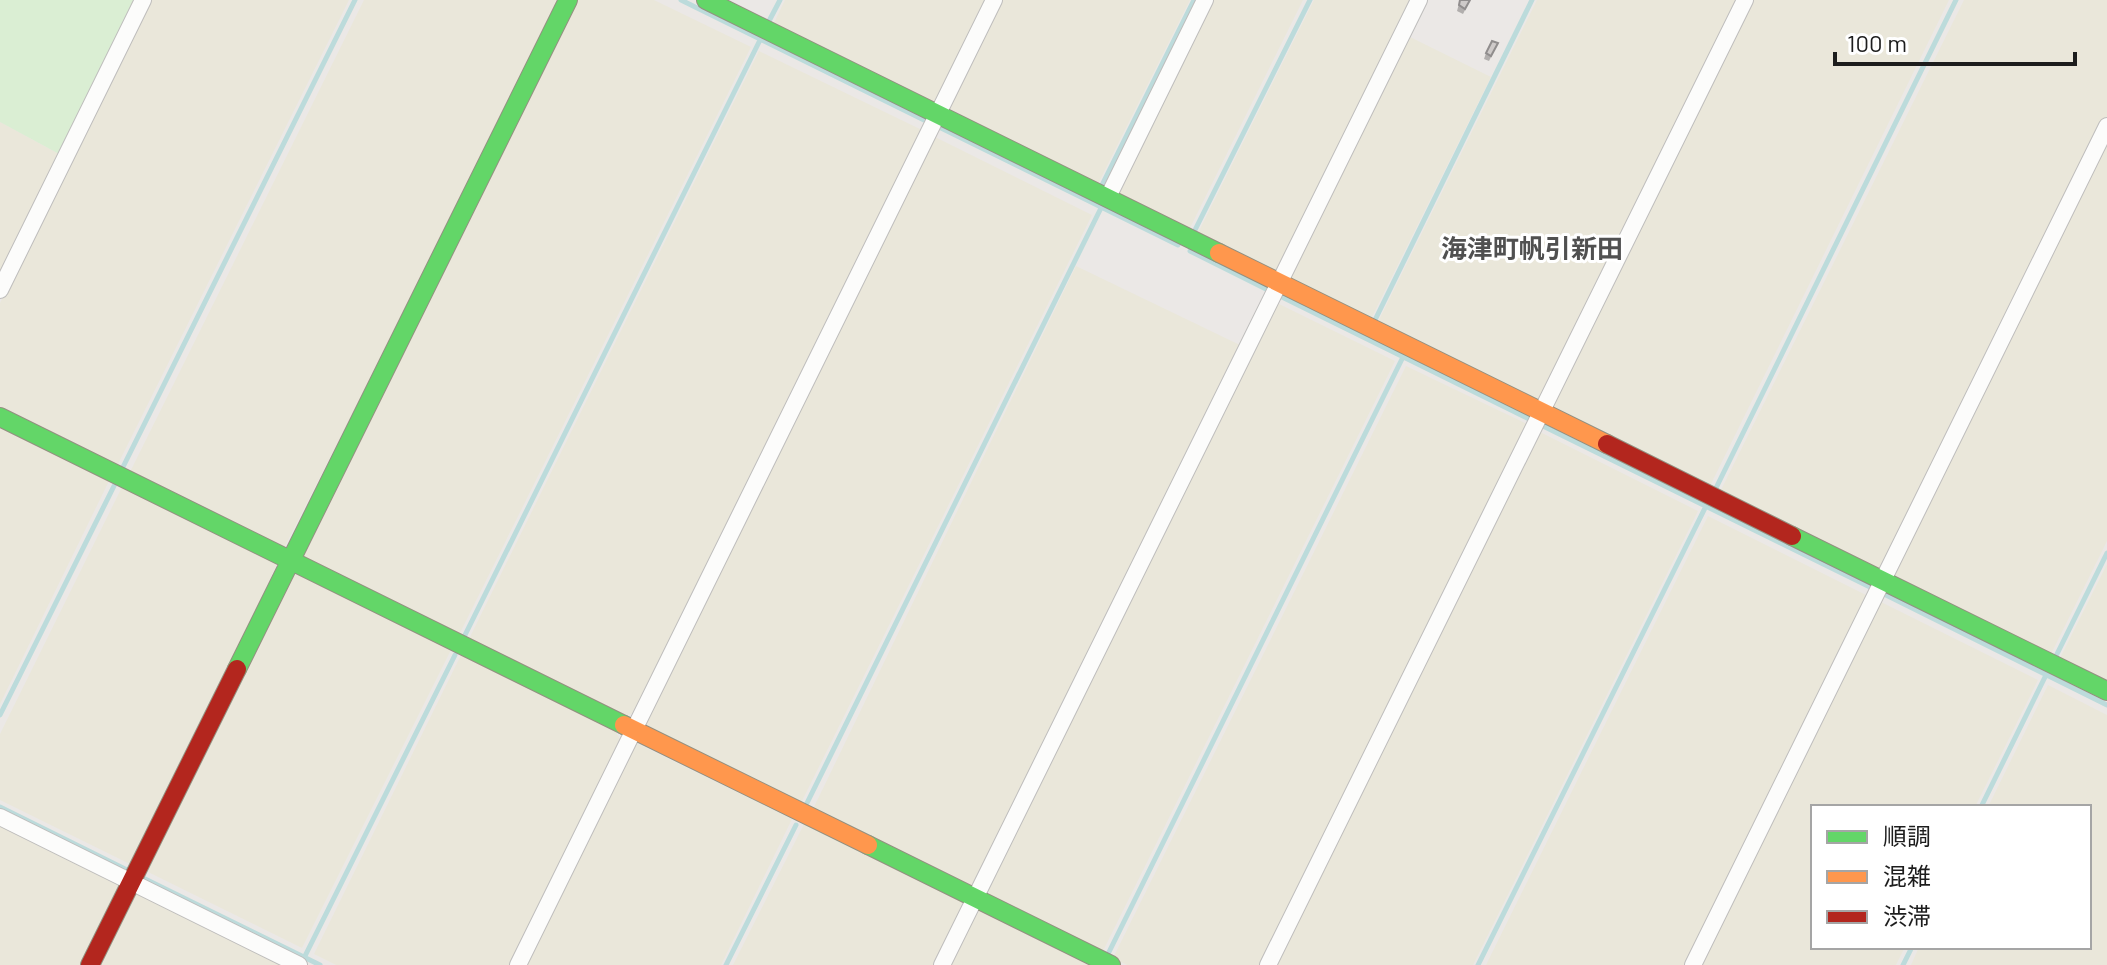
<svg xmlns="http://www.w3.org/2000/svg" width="2107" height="965" font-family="Barlow,'Noto Sans JP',sans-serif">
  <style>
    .farmland { fill: #eae7da }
    .park { fill: #daeed3 }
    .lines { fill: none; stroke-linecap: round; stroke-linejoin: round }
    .stream { stroke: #bcdbdb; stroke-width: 5 }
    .street-casing { stroke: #bebdbc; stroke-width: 18 }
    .fast-casing { stroke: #939080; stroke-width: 20 }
    .slow-casing { stroke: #939080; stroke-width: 20 }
    .jam-casing { stroke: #939080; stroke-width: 20 }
    .street { stroke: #fcfcfb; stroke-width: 16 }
    .fast { stroke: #63d668; stroke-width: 18 }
    .slow { stroke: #ff974d; stroke-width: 18 }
    .jam { stroke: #b3261e; stroke-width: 18 }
    .wall { fill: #b1aead }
    .building { fill: #cecac9; stroke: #908d8d; stroke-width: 2 }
    .labels { text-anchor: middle; stroke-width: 6; stroke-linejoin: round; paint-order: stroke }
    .quarter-label { font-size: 26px; font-weight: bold; fill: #505050; stroke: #fff }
  </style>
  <rect width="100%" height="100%" fill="#ebe8e6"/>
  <path class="farmland" d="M149,0H349L117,466L0,408V303Z
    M364,0H563L284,548L130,472Z
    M572,0H654L751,47L459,635L307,560L301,551Z
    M785,0H989L938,101L930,105L772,27Z
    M998,0H1190L1096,188L945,106Z
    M1210,0H1303L1188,232L1119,197L1116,189Z
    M1314,0H1412L1278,272L1196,237Z
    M1537,0H1740L1542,401L1376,326Z
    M1748,0H1949L1709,488L1551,405Z
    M1964,0H2107V116L1883,568L1875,570L1719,494Z
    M1408,36L1491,77L1369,323L1288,277Z
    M759,51L924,131L637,711L625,717L469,639Z
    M0,122L61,155L0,277Z
    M931,135L1092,215L801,803L649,729L645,715Z
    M2107,137V541L2049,658L1891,573Z
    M1076,266L1242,346L976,881L970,886L813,809Z
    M1275,302L1395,361L1102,953L991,898L987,885Z
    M1406,366L1529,425L1262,965H1127L1113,958Z
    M0,426L109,481L0,704Z
    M1536,430L1698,511L1473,965H1273Z
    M122,487L277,564L136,867L0,800V734Z
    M1708,516L1870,597L1689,965H1486Z
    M2107,564V687L2058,662Z
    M297,574L451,650L302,948L142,869L287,576Z
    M1877,600L2038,680L1975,807H1813V947H1905L1896,965H1697Z
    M461,655L615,731L622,742L513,965H336L314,954Z
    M2048,685L2107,715V965H1911L1919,947H2089V807H1988Z
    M636,743L792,819L721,965H522Z
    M0,822L120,881L86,965H0Z
    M804,824L962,902L964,908L935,965H733Z
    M140,891L288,965H95L130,896Z
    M980,911L1089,965H948L973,914Z"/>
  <path class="park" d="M0,0H138L61,155L0,122Z"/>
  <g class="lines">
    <path class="stream" d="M681,0L924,120
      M768,23L780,0
      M937,126L1178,245
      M1102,185L1194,0
      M1194,232L1310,0
      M1190,251L1266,289
      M1280,296L1529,419
      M1374,322L1532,0
      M1541,425L1872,588
      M123,467L355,0
      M1715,490L1956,0
      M1884,594L2107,705
      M465,635L763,34
      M2056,656L2107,553
      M0,715L114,486
      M807,803L1101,208
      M0,807L129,871
      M1981,807L2046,675
      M141,877L320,965
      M1109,952L1403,357
      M302,962L455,655
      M726,965L796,825
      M1478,965L1706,506
      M1903,965L1912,947"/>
    <defs>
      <path id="street" d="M1108,197L1205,0
        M0,290L143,0
        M0,817L299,965
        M518,965L994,0
        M942,965L1419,0
        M1268,965L1745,0
        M1693,965L2107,126"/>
      <path id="fast" d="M706,0L1219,253
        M0,417L624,725
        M1792,536L2107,691
        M237,669L568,0
        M868,845L1111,965"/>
      <path id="slow" d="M1219,253L1607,444
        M624,725L868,845"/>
      <path id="jam" d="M1607,444L1792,536
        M90,965L237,669"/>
    </defs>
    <use href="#street" class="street-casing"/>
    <use href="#fast" class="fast-casing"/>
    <use href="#slow" class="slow-casing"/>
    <use href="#jam" class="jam-casing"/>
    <use href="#street" class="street"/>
    <use href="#fast" class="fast"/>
    <use href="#slow" class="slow"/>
    <use href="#jam" class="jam"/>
  </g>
  <path class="wall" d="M1460,0H1470L1463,14L1457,11Z
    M1498,43L1489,61L1484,59L1486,53Z"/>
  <path class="building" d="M1460,0H1470L1465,9L1459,5Z
    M1492,41L1498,43L1491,56L1486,53Z"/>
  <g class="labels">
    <g class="quarter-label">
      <text x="1532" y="258">海津町帆引新田</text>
    </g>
  </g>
  <rect x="1811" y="805" width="280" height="144" fill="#ffffff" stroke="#a5a5a5" stroke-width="2"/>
  <rect x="1827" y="831" width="40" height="12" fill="#63d668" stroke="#a5a5a5" stroke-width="2"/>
  <text x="1883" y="845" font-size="24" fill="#1d1d1d">順調</text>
  <rect x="1827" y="871" width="40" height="12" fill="#ff974d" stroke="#a5a5a5" stroke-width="2"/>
  <text x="1883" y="885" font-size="24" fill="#1d1d1d">混雑</text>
  <rect x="1827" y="911" width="40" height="12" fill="#b3261e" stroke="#a5a5a5" stroke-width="2"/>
  <text x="1883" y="925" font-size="24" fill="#1d1d1d">渋滞</text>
  <path d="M1835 52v12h240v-12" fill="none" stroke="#1d1d1d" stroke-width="4"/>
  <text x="1847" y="52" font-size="24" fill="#1d1d1d" stroke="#ffffff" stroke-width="6" paint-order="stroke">100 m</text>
</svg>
